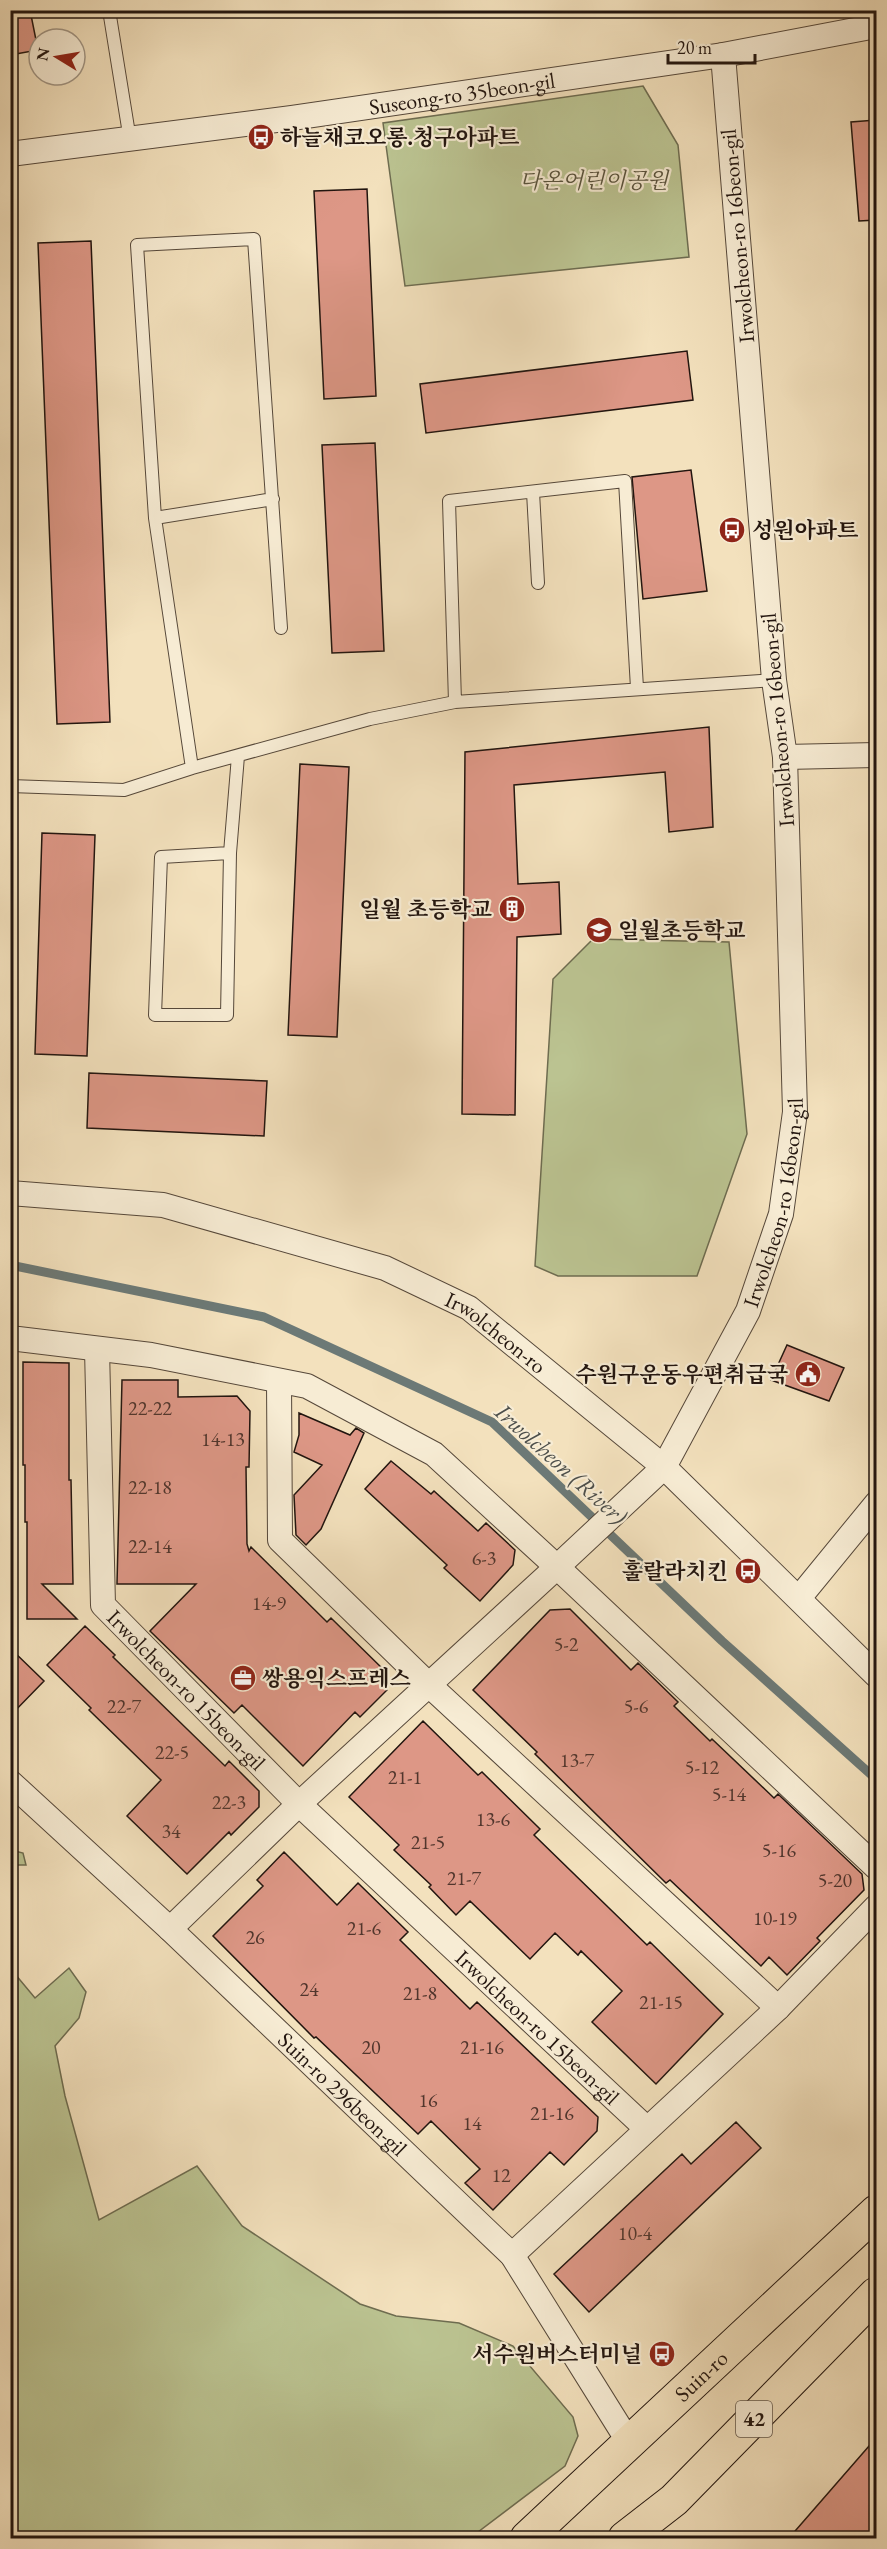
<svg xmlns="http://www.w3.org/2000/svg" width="887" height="2549" font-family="'EB Garamond','Noto Serif KR',serif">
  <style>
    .green { fill: #bbc391; stroke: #6e6c50; stroke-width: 1.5 }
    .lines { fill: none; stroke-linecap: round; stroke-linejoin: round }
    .stream { stroke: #6c7976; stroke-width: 9 }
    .building { fill: #dd9786; stroke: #22150f; stroke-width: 1.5 }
    .lane-casing { stroke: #56483a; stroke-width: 14 }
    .street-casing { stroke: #56483a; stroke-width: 26 }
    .primary-casing { stroke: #22150f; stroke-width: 35 }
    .lane { stroke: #f7ecd4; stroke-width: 12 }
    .street { stroke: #f7ecd4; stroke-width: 24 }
    .primary { stroke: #f3e1bd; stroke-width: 33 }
    .labels { text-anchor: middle; stroke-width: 4.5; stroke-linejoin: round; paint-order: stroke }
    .number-label { font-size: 20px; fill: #51362d }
    .shield { fill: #f7ecd4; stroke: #62564a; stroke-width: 1.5 }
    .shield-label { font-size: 21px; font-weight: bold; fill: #22150f }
    .street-label { font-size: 22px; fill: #22150f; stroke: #f7ecd4 }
    .poi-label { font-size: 22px; font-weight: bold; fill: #22150f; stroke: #f7ecd4; text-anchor: start }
    .park-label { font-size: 22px; font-style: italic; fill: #58523c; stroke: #f7ecd4 }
    .water-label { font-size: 24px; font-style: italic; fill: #4d4f4b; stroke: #f7ecd4 }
  </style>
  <rect width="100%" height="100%" fill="#f3e1bd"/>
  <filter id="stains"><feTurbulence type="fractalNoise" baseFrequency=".00333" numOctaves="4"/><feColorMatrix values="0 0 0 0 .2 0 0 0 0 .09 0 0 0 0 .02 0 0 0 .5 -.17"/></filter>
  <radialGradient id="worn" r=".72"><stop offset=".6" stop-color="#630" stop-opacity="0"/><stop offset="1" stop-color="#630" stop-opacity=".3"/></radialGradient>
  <path class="green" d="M643,86L678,145L689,257L405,286L383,123Z
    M593,939L729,942L747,1134L697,1276H558L535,1266L553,979Z
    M11,1850L23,1853L26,1865H11Z
    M10,1968L35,1998L69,1968L86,1992L79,2018L55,2046L65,2096L99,2220L197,2166L242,2226L360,2304L396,2316L459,2323L513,2346L573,2417L578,2436L565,2466L470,2538H11Z"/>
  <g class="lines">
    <path class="stream" d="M10,1265L264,1317L492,1422L722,1641L876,1779"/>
  </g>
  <path class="building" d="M10,10H30L38,50L10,55Z
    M876,120V220L859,221L851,122Z
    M367,189L376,396L324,399L314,191Z
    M91,241L110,722L57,724L38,243Z
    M687,351L693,400L426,433L420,384Z
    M375,443L384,651L332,653L322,445Z
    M691,470L707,591L643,599L632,477Z
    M709,727L713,827L669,832L665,772L514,785L518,884L559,882L561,934L517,937L515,1115L462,1114L465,752Z
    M300,764L349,767L337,1037L288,1035Z
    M42,833L95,835L87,1056L35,1054Z
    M89,1073L267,1081L264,1136L87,1128Z
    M787,1345L844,1368L829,1401L771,1380Z
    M23,1362L69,1363V1480H71L73,1584H42L77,1619H27V1522H25V1465H23Z
    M122,1380H178V1397L237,1396L250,1411L249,1467H246L247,1544L249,1551L251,1547L327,1622L331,1618L388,1674L387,1690L360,1717L355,1712L303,1766L242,1705L234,1713L150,1631L196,1584H117Z
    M299,1413L350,1435L356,1428L364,1433L321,1529L306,1545L296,1535L294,1495L322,1465L294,1452L299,1435Z
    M391,1461L431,1494L434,1491L478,1531L486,1523L515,1550L513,1565L480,1601L444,1568L447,1565L365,1489Z
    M570,1609L631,1670L638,1663L678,1702L674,1706L710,1741L712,1739L774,1798L778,1794L862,1874L864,1890L817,1938L820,1941L787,1975L769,1957L761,1966L670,1880L666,1883L535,1754L537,1752L473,1690L550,1610Z
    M85,1626L115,1655L113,1657L225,1766L229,1761L259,1791V1807L231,1835L229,1832L187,1874L127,1816L161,1780L89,1710L91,1708L47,1665Z
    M10,1648L44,1681L10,1716Z
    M423,1721L478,1775L482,1772L540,1829L534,1835L647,1945L650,1942L723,2014L656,2084L592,2022L622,1991L581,1951L578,1955L555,1933L530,1959L470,1901L456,1915L429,1887L431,1885L394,1850L399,1845L349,1797Z
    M284,1852L337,1905L358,1883L408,1932L400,1940L470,2009L477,2002L598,2117L597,2131L564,2165L550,2152L493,2210L465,2183L480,2169L431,2121L418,2134L316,2037L314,2038L213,1936L263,1886L257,1880Z
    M736,2122L761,2148L589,2312L554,2274L682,2154L691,2164Z
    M876,2438V2538H789Z"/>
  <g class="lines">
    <defs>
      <path id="lane" d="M109,10L130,140
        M533,492L538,583
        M155,518L273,499
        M455,702L449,501L625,481L637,688
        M192,768L155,518L137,245L254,239L281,628
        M10,786L124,790L192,768L370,719L455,702L774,680
        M230,853L161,857L155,1015H227L230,853L238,756"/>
      <g id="street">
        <path id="s1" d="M10,154L292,118L723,55L876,26"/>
        <path d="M785,757L876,755"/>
        <path id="s2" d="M10,1193L163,1205L385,1268L469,1308L664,1467L876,1675"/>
        <path id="s3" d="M10,1338L151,1355L307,1386L434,1454L557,1567L664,1467L748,1311L781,1214L795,1112L785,757L774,680L723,55"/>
        <path id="s4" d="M97,1349L103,1605L299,1804L647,2129"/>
        <path d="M279,1381L280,1540L429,1685L778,2008"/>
        <path d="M799,1598L876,1504"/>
        <path id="s5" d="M10,1782L170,1929L512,2255L630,2444"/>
        <path d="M170,1929L299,1804L557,1567L876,1867"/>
        <path d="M512,2255L778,2008L876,1907"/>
      </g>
      <g id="primary">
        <path id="s6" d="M527,2538L876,2212"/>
        <path d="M625,2538L674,2500L876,2294"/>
      </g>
    </defs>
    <use href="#lane" class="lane-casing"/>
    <use href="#street" class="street-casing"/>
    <use href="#primary" class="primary-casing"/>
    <use href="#lane" class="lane"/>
    <use href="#street" class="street"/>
    <use href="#primary" class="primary"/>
  </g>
  <defs>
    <symbol id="bus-disc" viewBox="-11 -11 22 22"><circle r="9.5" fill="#8f2418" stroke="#f7ecd4"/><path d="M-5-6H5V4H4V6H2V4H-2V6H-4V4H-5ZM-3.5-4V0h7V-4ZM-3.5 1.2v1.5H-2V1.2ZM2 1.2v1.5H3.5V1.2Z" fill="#fff"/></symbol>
    <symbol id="building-disc" viewBox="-11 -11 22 22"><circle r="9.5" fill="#8f2418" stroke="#f7ecd4"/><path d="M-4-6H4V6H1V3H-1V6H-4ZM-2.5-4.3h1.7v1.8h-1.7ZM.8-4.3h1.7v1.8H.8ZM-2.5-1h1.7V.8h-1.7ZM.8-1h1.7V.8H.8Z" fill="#fff"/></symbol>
    <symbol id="school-disc" viewBox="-11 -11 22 22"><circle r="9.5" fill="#8f2418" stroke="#f7ecd4"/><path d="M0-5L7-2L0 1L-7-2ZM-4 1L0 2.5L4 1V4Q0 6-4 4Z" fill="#fff"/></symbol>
    <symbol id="civic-disc" viewBox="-11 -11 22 22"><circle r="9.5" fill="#8f2418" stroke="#f7ecd4"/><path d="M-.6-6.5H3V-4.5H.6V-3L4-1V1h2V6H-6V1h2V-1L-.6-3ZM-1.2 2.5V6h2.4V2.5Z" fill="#fff"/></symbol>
    <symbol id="office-disc" viewBox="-11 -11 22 22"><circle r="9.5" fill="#8f2418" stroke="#f7ecd4"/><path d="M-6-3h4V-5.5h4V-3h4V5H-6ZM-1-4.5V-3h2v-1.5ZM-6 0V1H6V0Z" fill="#fff"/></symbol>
  </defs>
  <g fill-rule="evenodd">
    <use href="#bus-disc" x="246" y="122" width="30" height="30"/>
    <use href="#bus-disc" x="717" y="515" width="30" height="30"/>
    <use href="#building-disc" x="497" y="894" width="30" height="30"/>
    <use href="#school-disc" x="584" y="915" width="30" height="30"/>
    <use href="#civic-disc" x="793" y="1359" width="30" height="30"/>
    <use href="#bus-disc" x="733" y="1556" width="30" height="30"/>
    <use href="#office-disc" x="228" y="1663" width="30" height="30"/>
    <use href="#bus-disc" x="647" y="2339" width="30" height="30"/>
  </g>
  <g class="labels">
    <g class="number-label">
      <text x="150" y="1415">22-22</text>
      <text x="223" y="1446">14-13</text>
      <text x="150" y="1494">22-18</text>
      <text x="150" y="1553">22-14</text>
      <text x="484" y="1565">6-3</text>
      <text x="269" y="1610">14-9</text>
      <text x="566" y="1651">5-2</text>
      <text x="124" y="1713">22-7</text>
      <text x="636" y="1713">5-6</text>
      <text x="172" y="1759">22-5</text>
      <text x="577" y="1767">13-7</text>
      <text x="702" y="1774">5-12</text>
      <text x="405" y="1784">21-1</text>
      <text x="729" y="1801">5-14</text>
      <text x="229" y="1809">22-3</text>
      <text x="493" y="1826">13-6</text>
      <text x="171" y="1838">34</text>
      <text x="428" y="1849">21-5</text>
      <text x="779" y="1857">5-16</text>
      <text x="464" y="1885">21-7</text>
      <text x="835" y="1887">5-20</text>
      <text x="775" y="1925">10-19</text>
      <text x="364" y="1935">21-6</text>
      <text x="255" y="1944">26</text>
      <text x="309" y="1996">24</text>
      <text x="420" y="2000">21-8</text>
      <text x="661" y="2009">21-15</text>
      <text x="371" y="2054">20</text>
      <text x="482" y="2054">21-16</text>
      <text x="428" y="2107">16</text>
      <text x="552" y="2120">21-16</text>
      <text x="472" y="2130">14</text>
      <text x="501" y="2182">12</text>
      <text x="635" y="2240">10-4</text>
    </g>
    <rect class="shield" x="736" y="2401" width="36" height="36" rx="4.5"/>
    <g class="shield-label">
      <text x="754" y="2426">42</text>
    </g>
    <g class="street-label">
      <text dy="8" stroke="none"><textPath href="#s1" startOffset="456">Suseong-ro 35beon-gil</textPath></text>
      <text transform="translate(737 236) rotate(-95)" y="8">Irwolcheon-ro 16beon-gil</text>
      <text transform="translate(777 720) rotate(-95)" y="8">Irwolcheon-ro 16beon-gil</text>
      <text dy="8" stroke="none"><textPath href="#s3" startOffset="1048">Irwolcheon-ro 16beon-gil</textPath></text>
      <text dy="8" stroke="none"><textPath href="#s2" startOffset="513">Irwolcheon-ro</textPath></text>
      <text dy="8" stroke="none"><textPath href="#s4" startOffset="375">Irwolcheon-ro 15beon-gil</textPath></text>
      <text dy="8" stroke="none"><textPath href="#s4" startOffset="862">Irwolcheon-ro 15beon-gil</textPath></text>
      <text dy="8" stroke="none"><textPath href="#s5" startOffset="456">Suin-ro 296beon-gil</textPath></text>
      <text dy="8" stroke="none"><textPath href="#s6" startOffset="238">Suin-ro</textPath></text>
    </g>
    <g class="poi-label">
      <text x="280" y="145">하늘채코오롱.청구아파트</text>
      <text x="752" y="538">성원아파트</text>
      <text x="492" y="917" text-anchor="end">일월 초등학교</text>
      <text x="618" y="938">일월초등학교</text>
      <text x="788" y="1382" text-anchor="end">수원구운동우편취급국</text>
      <text x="728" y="1579" text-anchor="end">훌랄라치킨</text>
      <text x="262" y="1686">쌍용익스프레스</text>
      <text x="642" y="2362" text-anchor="end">서수원버스터미널</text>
    </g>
    <g class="park-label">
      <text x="594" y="188">다온어린이공원</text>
    </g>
    <g class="water-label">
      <text transform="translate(561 1464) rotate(42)" y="8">Irwolcheon (River)</text>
    </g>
  </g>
  <rect width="887" height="2549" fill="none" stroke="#f3e1bd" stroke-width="36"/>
  <rect x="12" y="12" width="863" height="2525" fill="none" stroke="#22150f" stroke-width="3"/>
  <rect x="18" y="18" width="851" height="2513" fill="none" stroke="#22150f" stroke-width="1.5"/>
  <g transform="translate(57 57) rotate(281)"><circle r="28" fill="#f7ecd4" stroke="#a29685" stroke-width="1.5"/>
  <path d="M0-4.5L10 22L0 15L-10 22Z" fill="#8f2418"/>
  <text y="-9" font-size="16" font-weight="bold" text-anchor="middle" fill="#22150f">N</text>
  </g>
  <path d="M668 54v9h87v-9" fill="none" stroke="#22150f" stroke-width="3"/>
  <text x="677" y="54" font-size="18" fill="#22150f" stroke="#f7ecd4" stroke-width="4.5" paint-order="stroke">20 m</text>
  <rect width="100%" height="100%" filter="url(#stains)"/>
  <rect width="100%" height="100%" fill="url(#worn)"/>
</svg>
